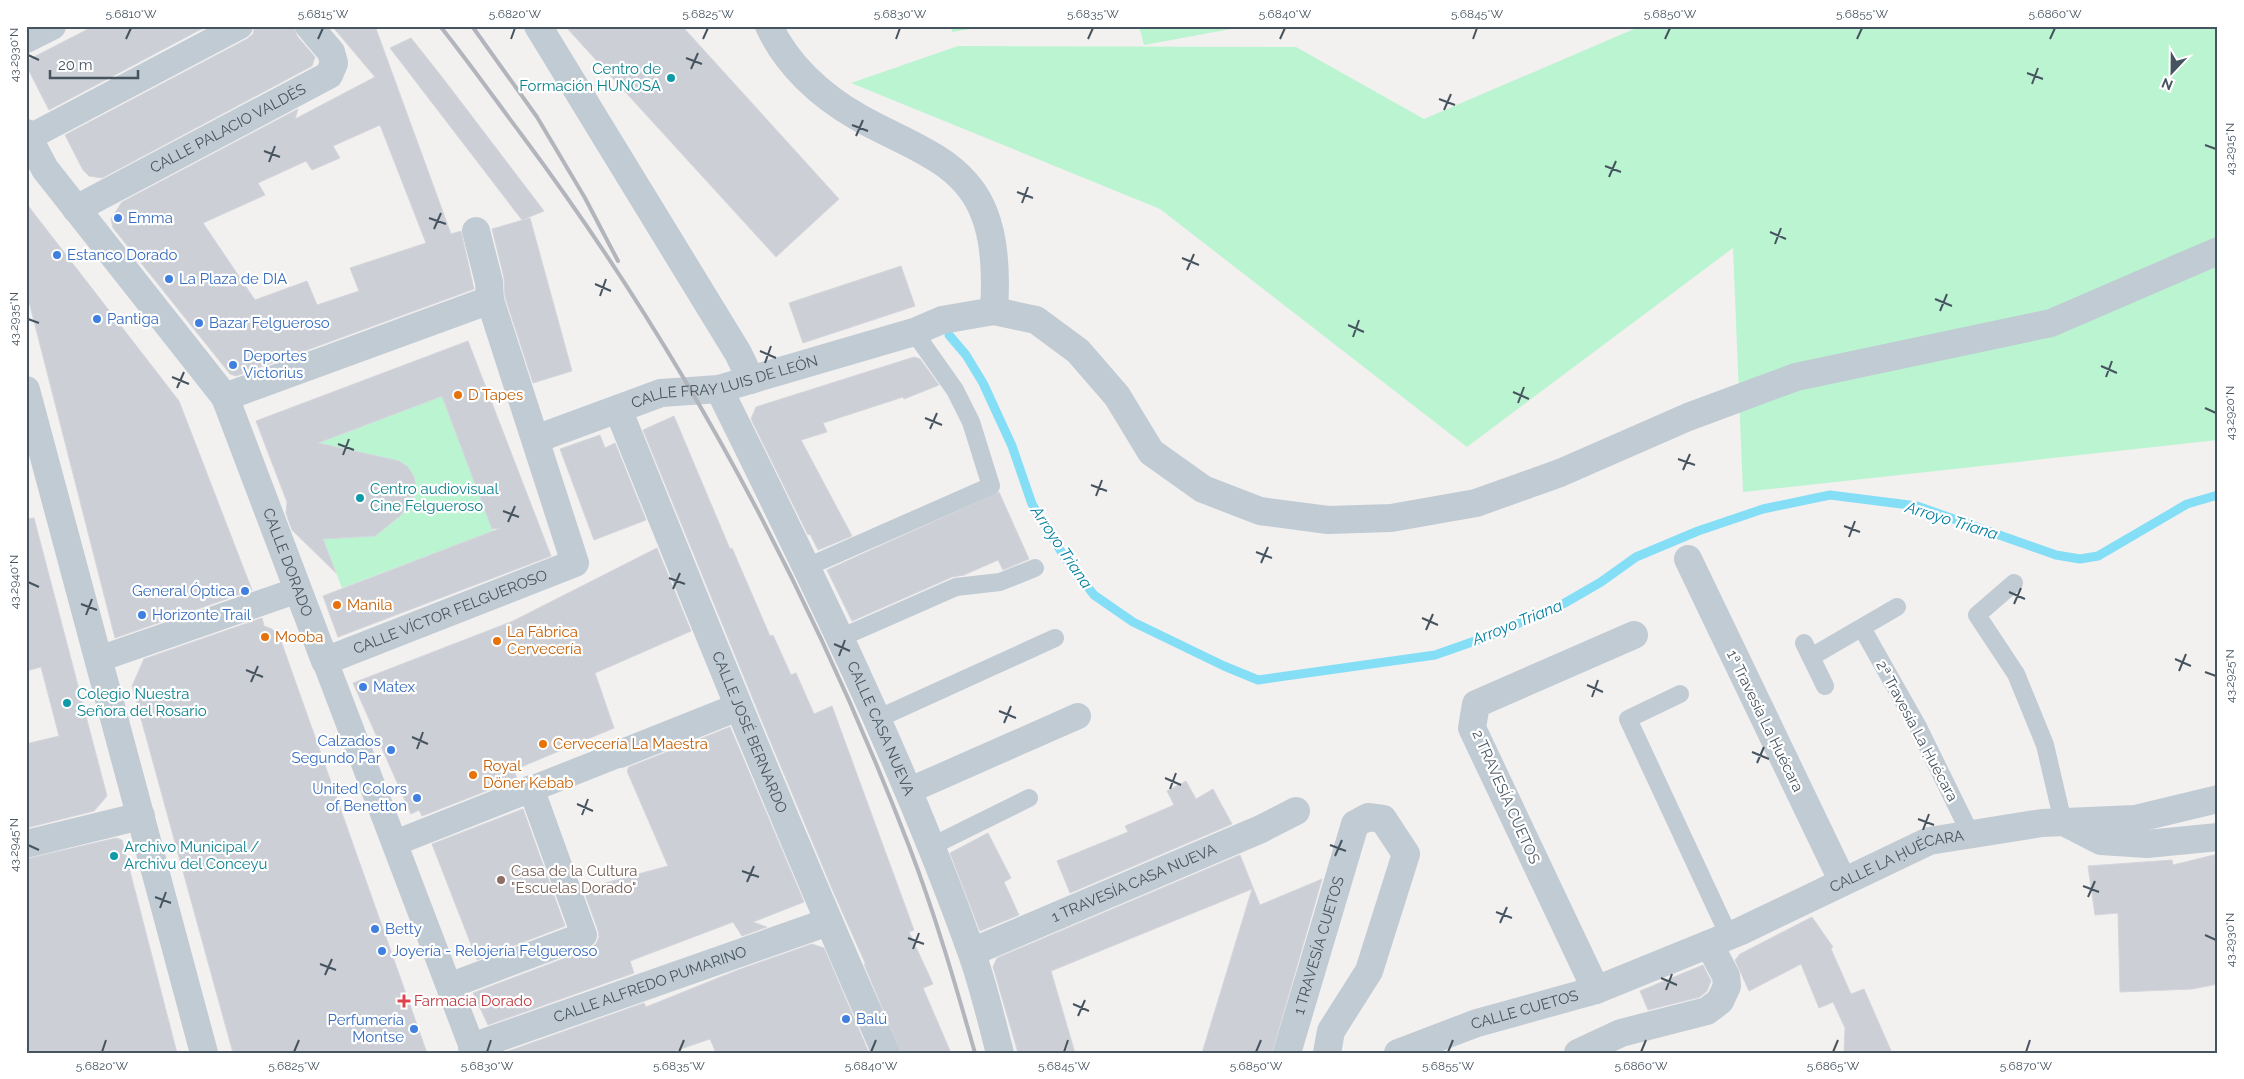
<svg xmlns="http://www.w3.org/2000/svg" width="2244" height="1079" font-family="Raleway,sans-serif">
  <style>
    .green { fill: #bbf4d1 }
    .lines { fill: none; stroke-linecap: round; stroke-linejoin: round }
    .stream { stroke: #84def5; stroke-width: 9 }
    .building { fill: #cccfd6; stroke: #d4d6dc; fill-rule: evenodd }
    .service { stroke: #c0cbd3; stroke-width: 18 }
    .pedestrian { stroke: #c0cbd3; stroke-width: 26 }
    .minor { stroke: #c0cbd3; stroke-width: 28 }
    .tertiary { stroke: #c0cbd3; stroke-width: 28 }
    .rail { stroke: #b2b5bb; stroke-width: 4 }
    .ticks { fill: none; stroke: #465460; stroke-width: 2 }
    .culture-dot { fill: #0f9aa8; stroke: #fff; stroke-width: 2 }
    .shop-dot { fill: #3f7fe0; stroke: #fff; stroke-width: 2 }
    .food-dot { fill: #e8710a; stroke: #fff; stroke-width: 2 }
    .education-dot { fill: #8d6e63; stroke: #fff; stroke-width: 2 }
    .health-dot { fill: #e0444e; stroke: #fff; stroke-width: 2 }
    .labels { text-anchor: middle; stroke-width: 4.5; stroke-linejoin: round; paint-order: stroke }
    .culture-label { font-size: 15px; fill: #0d838f; stroke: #fff; text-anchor: start }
    .street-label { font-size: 15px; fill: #465460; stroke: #fff }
    .shop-label { font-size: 15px; fill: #366cbe; stroke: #fff; text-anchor: start }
    .food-label { font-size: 15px; fill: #c56008; stroke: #fff; text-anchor: start }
    .education-label { font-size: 15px; fill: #785e54; stroke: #fff; text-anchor: start }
    .health-label { font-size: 15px; fill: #be3a42; stroke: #fff; text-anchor: start }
    .water-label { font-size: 16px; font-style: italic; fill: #037fa0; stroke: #fff }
    .neatline { fill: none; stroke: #465460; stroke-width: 2 }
    .ticks-label { font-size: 12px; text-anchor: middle; fill: #465460 }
  </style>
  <rect width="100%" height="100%" fill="#f3f0f0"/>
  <path class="green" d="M951,26H990L952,32Z
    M1139,26H1247L1144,45Z
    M1641,26H2218V440L1743,492L1733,248L1467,447L1160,209L851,83L958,46L1296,47L1424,119Z
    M442,396L493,531L342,588L321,533C357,548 406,527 416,489L290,454Z"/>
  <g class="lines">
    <path class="stream" d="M949,335L966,355L983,383L1012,446L1032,504L1065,558L1094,595L1133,622L1224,666L1258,680L1435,655L1492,635L1563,604L1601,582L1636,557L1698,531L1763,509L1830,495L1917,506L2056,555L2080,559L2098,556L2187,504L2218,495"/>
  </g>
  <path class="building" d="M94,26H207L49,110L26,65V61Z
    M255,26H294L297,36L315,57L312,66L102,178L89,176L83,170L65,135L247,39L253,34Z
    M332,26H375L451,234L461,231L474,289L236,376L230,374L113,228L111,219L122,202L298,109L295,119L375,77ZM380,125L426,243L350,268L359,291L317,305L307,281L255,300L203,223L265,195L258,183L306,161L312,170L340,158L333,146Z
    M565,26H682L839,199L776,257Z
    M411,38L442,77L544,211L522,220L390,48Z
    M26,203L179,401L252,590L115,638L26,290Z
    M530,218L572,371L533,383L505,297L504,278L492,229Z
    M901,266L915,306L803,343L789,303Z
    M468,341L551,556L338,637L323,596L501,528L492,529L442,396L318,443L399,461L408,467L414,477L416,489L413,499L400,516L375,536L323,539L336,573L292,530L286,513L287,502L256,421Z
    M914,357L920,359L939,385L904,399L903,397L823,423L827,432L801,440L852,536L818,550L810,534L808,535L751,419L756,407Z
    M674,416L730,549L732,548L770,636L773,635L791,675L796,673L814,714L832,706L914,930L909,932L933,984L923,988L951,1053H901L864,964L866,965L833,891L764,726L643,430Z
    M600,435L605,448L615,443L646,520L594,540L560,449Z
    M999,492L1029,559L1003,570L998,560L964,575L952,577L852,621L827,570Z
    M34,518L107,796L94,811L26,828V744L59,736L41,667L26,671V519Z
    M657,548L691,631L595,673L614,728L514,770L517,779L422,816L419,810L411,814L353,683L513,621Z
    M262,618L264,626L272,629L280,638L427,1053H233L132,686L144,659Z
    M730,727L804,902L753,922L767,927L742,936L733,922L630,961L634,973L488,1025L473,993L589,949L596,944L599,937L598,930L583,889L668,866L627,771L629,767Z
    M1186,781L1196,799L1213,789L1232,824L1070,893L1057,861L1128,832L1125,826L1174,805L1167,791Z
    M523,809L565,926L477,960L432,844Z
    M988,833L1011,878L1004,882L1019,915L980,931L950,853Z
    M116,838L122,840L177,1053H29L26,1039V859Z
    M2218,854V984L2192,989L2120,992L2118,913L2095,915L2088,866L2172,860L2173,865Z
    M1240,855L1260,905L1322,879L1272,1053H1202L1252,889L1051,971L1075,1053H1018L993,967L997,958Z
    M1812,917L1833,947L1831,949L1851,994L1864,989L1892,1053H1844L1845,1028L1833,1002L1819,1008L1801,964L1749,991L1735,960L1740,954Z
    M812,944L824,948L869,1053H716L710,1039L669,1053H503L644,1003L646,1007L738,970Z
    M1703,965L1711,981L1707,991L1700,997L1648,1010L1640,991Z"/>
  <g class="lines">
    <path class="service" d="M807,567L991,486L971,422L955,390L914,332
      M2014,583L1977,615L2016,674L2045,745L2063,822
      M1862,628L1918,727L1971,835
      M840,638L956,587L1000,582L1035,568
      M1804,643L1825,686
      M1811,657L1897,607
      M1680,694L1628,719L1729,936
      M877,719L1055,638
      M930,847L1029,798"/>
    <path class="pedestrian" d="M28,138L240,26
      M99,659L298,590
      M325,661L472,1047
      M908,791L1078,716
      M395,843L620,754
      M449,986L584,935L531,788"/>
    <g class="minor">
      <path d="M538,26L738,353L751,380"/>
      <path d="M769,26C787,65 821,96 858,117C904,144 963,158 984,213C996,242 996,280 994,311"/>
      <path d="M26,39L52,26"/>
      <path id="s1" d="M26,133L45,169L225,397L325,661L575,563L490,300L489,282L476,231"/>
      <path id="s2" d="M76,209L329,75L334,63L331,52L309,26"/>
      <path id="s3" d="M719,389C810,573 902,758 971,951C983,984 991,1019 1000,1053"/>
      <path d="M225,397L490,300"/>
      <path id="s4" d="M618,409C705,625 792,840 886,1053"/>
      <path id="s5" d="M536,439L661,393L719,389L914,332L942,320L994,311L1036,320L1078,351L1117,396L1151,452L1203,489L1260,511L1328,520L1391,518L1476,503L1560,473L1688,417L1796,377L2051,323L2218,251"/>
      <path d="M1688,559L1843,882"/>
      <path d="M620,754L738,707"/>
      <path d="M2066,823L2101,841L2147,844L2218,837"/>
      <path d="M26,844L141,816"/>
      <path id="s6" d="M972,952L1261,829L1296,811"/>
      <path d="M1596,990L1472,728L1476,704L1634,635"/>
      <path id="s7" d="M474,1053L472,1047L828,922"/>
      <path id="s8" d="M1287,1053L1355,824L1368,817L1383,819L1406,854L1369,971L1331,1031L1327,1053"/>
      <path id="s9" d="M1398,1053L1477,1023L1596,990L1741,931L1929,841L2042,823L2135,819L2218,799"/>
      <path d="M1578,1053L1621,1033L1707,1011L1720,1001L1727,986L1726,976L1709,944"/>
    </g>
    <path class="tertiary" d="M26,390L204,1053"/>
    <path class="rail" d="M440,26C468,61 494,98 521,134C683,351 812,594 909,846C935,914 955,983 975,1053
      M472,26L537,117L585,198L618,261"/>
  </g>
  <path class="ticks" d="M126,39L131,28M318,39L323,28M511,39L515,28M703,39L708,28M896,39L900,28M1088,39L1093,28M1280,39L1285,28M1473,39L1477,28M1665,39L1670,28M1857,39L1862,28M2050,39L2055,28M28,55L39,60M686,58L702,64M691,69L698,53M2027,73L2043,79M2032,84L2038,68M1439,99L1455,105M1444,110L1451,94M852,125L868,131M856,136L863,120M2205,145L2216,149M264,151L280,157M269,162L275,146M1605,166L1621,172M1609,177L1616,161M1017,192L1033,198M1022,203L1028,187M429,218L446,224M434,229L441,213M1770,232L1786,239M1775,244L1781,228M1182,258L1199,265M1187,270L1194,254M595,284L611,291M600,296L606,279M1935,299L1952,306M1940,311L1947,294M28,319L39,323M1348,325L1364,332M1353,337L1359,320M760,351L776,358M765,363L771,346M2101,366L2117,373M172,377L189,384M2106,377L2112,361M177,388L184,372M1513,392L1529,399M1518,403L1524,387M2205,408L2216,413M925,418L942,425M930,429L937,413M338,444L354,450M343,455L349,439M1678,459L1695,465M1683,470L1690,454M1091,485L1107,491M1096,496L1102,480M503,511L519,517M508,522L515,506M1844,526L1860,532M1849,537L1855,521M1256,552L1272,558M1261,563L1268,547M669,578L685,584M28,582L39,587M673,589L680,573M2009,592L2025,599M81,604L97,610M2014,604L2021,588M86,615L92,599M1422,618L1438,625M1426,630L1433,614M834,644L850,651M839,656L845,640M2175,659L2191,666M246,670L263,677M2179,671L2186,654M2205,672L2216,676M251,682L258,666M1587,685L1603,692M1592,697L1598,680M999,711L1016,718M1004,723L1011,706M412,737L428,744M417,749L423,732M1752,752L1769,759M1757,763L1764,747M1165,778L1181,785M1170,789L1176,773M577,804L593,811M582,815L588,799M1918,819L1934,825M1923,830L1929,814M28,845L39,850M1330,845L1346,851M1335,856L1342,840M742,871L759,877M747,882L754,866M2083,886L2099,892M155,897L171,903M2088,897L2095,881M160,908L166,892M1496,912L1512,918M1500,923L1507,907M2205,935L2216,940M908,938L924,944M913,949L919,933M320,964L336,970M325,975L332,959M1661,978L1677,985M1666,990L1672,974M1073,1004L1089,1011M1078,1016L1085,1000M102,1052L106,1040M294,1052L299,1040M487,1052L491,1040M679,1052L684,1040M871,1052L876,1040M1064,1052L1068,1040M1256,1052L1261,1040M1448,1052L1453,1040M1641,1052L1646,1040M1833,1052L1838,1040M2026,1052L2030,1040"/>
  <g class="culture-dot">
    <circle cx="671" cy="78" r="5"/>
    <circle cx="360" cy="498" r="5"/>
    <circle cx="67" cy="703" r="5"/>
    <circle cx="114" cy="856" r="5"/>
  </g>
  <g class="shop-dot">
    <circle cx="118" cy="218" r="5"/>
    <circle cx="57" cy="255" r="5"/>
    <circle cx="169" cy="279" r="5"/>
    <circle cx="97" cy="319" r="5"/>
    <circle cx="199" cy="323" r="5"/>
    <circle cx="233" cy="365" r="5"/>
    <circle cx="245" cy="591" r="5"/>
    <circle cx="142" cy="615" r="5"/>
    <circle cx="363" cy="687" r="5"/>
    <circle cx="391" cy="750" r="5"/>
    <circle cx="417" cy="798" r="5"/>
    <circle cx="375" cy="929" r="5"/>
    <circle cx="382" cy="951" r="5"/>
    <circle cx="846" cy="1019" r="5"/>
    <circle cx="414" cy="1029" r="5"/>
  </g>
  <g class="food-dot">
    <circle cx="458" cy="395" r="5"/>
    <circle cx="337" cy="605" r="5"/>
    <circle cx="265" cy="637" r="5"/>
    <circle cx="497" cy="641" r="5"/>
    <circle cx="543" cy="744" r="5"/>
    <circle cx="473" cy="775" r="5"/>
  </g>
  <circle class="education-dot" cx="501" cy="880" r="5"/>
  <path class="health-dot" d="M401.5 993.5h5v5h5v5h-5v5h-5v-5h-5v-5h5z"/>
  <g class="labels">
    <g class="culture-label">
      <text x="661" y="74" text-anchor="end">Centro de<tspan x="661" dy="17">Formación HUNOSA</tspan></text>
      <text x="370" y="494">Centro audiovisual<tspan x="370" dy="17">Cine Felgueroso</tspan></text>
      <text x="77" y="699">Colegio Nuestra<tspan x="77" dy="17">Señora del Rosario</tspan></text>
      <text x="124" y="852">Archivo Municipal /<tspan x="124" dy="17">Archivu del Conceyu</tspan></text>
    </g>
    <g class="street-label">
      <text dy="5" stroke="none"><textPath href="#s2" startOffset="172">CALLE PALACIO VALDÉS</textPath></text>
      <text dy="5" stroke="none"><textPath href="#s5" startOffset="198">CALLE FRAY LUIS DE LEÓN</textPath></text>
      <text dy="5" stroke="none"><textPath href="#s1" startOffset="508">CALLE DORADO</textPath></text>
      <text dy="5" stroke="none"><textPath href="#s1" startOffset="748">CALLE VÍCTOR FELGUEROSO</textPath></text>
      <text transform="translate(1765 721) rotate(64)" y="5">1ª Travesía La Ḥuécara</text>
      <text dy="5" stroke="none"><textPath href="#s3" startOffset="376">CALLE CASA NUEVA</textPath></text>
      <text transform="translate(1917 731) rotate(62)" y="5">2ª Travesía La Ḥuécara</text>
      <text dy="5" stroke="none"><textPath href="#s4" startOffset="349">CALLE JOSÉ BERNARDO</textPath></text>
      <text transform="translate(1506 797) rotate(66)" y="5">2 TRAVESÍA CUETOS</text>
      <text dy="5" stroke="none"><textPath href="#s9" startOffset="536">CALLE LA ḤUÉCARA</textPath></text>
      <text dy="5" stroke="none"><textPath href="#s6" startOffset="176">1 TRAVESÍA CASA NUEVA</textPath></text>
      <text dy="5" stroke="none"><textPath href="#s8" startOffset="112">1 TRAVESÍA CUETOS</textPath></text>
      <text dy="5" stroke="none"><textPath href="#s7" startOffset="195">CALLE ALFREDO PUMARINO</textPath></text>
      <text dy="5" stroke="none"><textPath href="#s9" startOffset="134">CALLE CUETOS</textPath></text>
    </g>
    <g class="shop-label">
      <text x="128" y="223">Emma</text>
      <text x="67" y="260">Estanco Dorado</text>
      <text x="179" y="284">La Plaza de DIA</text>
      <text x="107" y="324">Pantiga</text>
      <text x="209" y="328">Bazar Felgueroso</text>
      <text x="243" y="361">Deportes<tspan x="243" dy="17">Victorius</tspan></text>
      <text x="235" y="596" text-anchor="end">General Óptica</text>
      <text x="152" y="620">Horizonte Trail</text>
      <text x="373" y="692">Matex</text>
      <text x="381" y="746" text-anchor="end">Calzados<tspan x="381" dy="17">Segundo Par</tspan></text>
      <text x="407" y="794" text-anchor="end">United Colors<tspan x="407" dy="17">of Benetton</tspan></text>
      <text x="385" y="934">Betty</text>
      <text x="392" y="956">Joyería - Relojería Felgueroso</text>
      <text x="856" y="1024">Balú</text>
      <text x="404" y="1025" text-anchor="end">Perfumería<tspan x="404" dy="17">Montse</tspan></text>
    </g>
    <g class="food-label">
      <text x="468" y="400">D Tapes</text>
      <text x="347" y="610">Manila</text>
      <text x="507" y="637">La Fábrica<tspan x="507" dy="17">Cervecería</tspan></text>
      <text x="275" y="642">Mooba</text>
      <text x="553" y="749">Cervecería La Maestra</text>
      <text x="483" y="771">Royal<tspan x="483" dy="17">Döner Kebab</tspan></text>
    </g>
    <g class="education-label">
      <text x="511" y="876">Casa de la Cultura<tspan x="511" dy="17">"Escuelas Dorado"</tspan></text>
    </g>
    <g class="health-label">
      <text x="414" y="1006">Farmacia Dorado</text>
    </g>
    <g class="water-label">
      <text transform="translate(1952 520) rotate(17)" y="6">Arroyo Triana</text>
      <text transform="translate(1062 547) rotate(56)" y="6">Arroyo Triana</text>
      <text transform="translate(1517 622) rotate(-22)" y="6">Arroyo Triana</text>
    </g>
  </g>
  <rect width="2244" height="1079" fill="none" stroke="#ffffff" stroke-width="55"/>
  <g transform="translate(2172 72) rotate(202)" stroke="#ffffff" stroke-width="4" paint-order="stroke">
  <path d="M0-4L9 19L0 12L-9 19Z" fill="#465460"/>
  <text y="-8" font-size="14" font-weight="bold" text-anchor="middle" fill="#465460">N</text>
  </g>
  <path d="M50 70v8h88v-8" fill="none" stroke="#465460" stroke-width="2.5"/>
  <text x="58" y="70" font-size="15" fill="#465460" stroke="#ffffff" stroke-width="4" paint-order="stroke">20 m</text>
  <rect x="28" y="28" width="2188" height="1024" class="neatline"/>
  <g class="ticks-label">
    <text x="131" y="18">5.6810°W</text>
    <text x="323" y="18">5.6815°W</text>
    <text x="515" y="18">5.6820°W</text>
    <text x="708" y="18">5.6825°W</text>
    <text x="900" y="18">5.6830°W</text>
    <text x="1093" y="18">5.6835°W</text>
    <text x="1285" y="18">5.6840°W</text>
    <text x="1477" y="18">5.6845°W</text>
    <text x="1670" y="18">5.6850°W</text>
    <text x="1862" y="18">5.6855°W</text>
    <text x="2055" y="18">5.6860°W</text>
    <text transform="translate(14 55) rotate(-90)" y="4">43.2930°N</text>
    <text transform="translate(2230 149) rotate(-90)" y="4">43.2915°N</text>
    <text transform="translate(14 319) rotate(-90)" y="4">43.2935°N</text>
    <text transform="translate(2230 413) rotate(-90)" y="4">43.2920°N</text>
    <text transform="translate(14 582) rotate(-90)" y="4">43.2940°N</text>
    <text transform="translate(2230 676) rotate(-90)" y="4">43.2925°N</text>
    <text transform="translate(14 845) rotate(-90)" y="4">43.2945°N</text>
    <text transform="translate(2230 940) rotate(-90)" y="4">43.2930°N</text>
    <text x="102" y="1070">5.6820°W</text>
    <text x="294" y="1070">5.6825°W</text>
    <text x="487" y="1070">5.6830°W</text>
    <text x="679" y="1070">5.6835°W</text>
    <text x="871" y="1070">5.6840°W</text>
    <text x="1064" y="1070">5.6845°W</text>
    <text x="1256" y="1070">5.6850°W</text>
    <text x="1448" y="1070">5.6855°W</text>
    <text x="1641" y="1070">5.6860°W</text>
    <text x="1833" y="1070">5.6865°W</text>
    <text x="2026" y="1070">5.6870°W</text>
  </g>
</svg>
